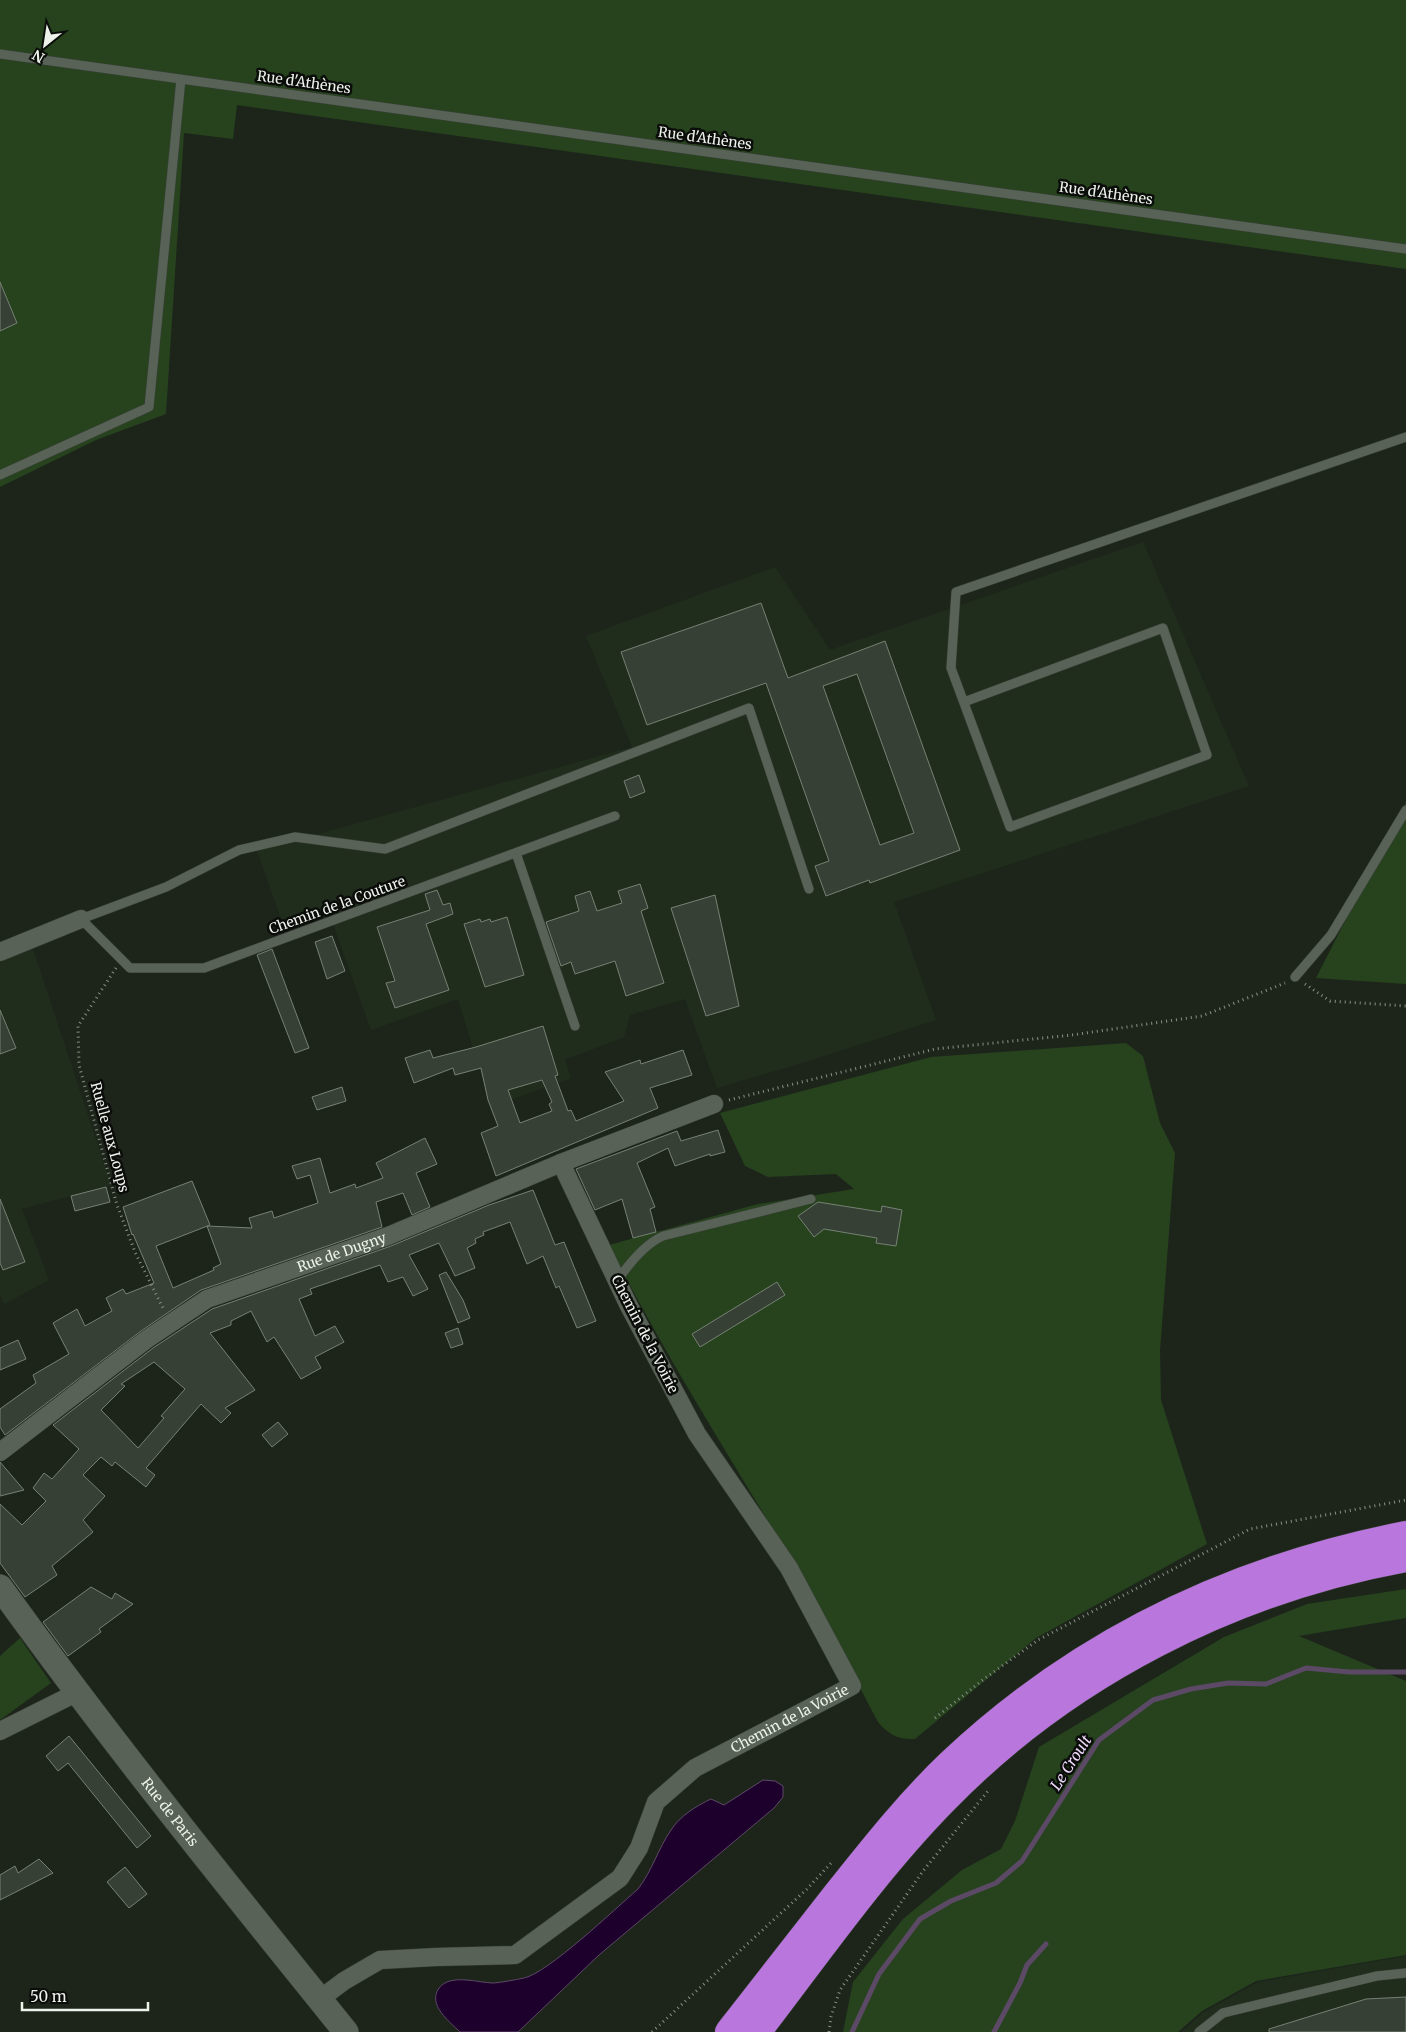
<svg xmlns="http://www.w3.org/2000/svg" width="1406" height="2032" font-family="Merriweather,serif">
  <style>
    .built { fill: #202d1d }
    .green { fill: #26431e }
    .water { fill: #1e002d; stroke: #5c4966 }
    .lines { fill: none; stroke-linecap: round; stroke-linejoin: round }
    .stream { stroke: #5c4966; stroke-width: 5 }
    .building { fill: #374035; stroke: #768174; fill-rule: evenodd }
    .lane-casing { stroke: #3a4038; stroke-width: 10 }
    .street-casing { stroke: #3a4038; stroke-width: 19 }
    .secondary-casing { stroke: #3a4038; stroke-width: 26 }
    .highway-casing { stroke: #3a4038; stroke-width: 29 }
    .path { stroke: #898f87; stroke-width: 3; stroke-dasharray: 1 4; stroke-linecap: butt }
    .lane { stroke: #586256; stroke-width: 9 }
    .street { stroke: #586256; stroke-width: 18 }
    .secondary { stroke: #586256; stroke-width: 25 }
    .highway { stroke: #b977dd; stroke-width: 28 }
    .labels { text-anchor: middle; stroke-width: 5; stroke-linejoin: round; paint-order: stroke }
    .street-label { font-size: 14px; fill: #edf2eb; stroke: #0a0d09 }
    .water-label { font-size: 15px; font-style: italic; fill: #f0dbfd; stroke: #0a0d09 }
  </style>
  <rect width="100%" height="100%" fill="#1d251b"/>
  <path class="built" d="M1143,542L1249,786L894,902L936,1020L799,1064L717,1088L685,999L630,1015L624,1037L565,1060L571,1078L491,1107L458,999L371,1030L327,907L283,924L257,851L632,747L586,636L775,567L830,650Z
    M29,937L111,1185L22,1209L49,1280L4,1304L0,1296V951Z
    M1406,1956V2032H1181L1204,2012L1258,1982Z"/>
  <path class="green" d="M0,0H1406V269L237,105L233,139L184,133L166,414L96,440L0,487Z
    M1406,802V984L1316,978Z
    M1126,1043L1143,1056L1160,1123L1175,1153L1160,1351L1161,1400L1207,1544L1036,1638L915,1739C898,1740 888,1734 878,1722C851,1672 827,1619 798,1571C734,1463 666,1358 609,1245L758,1204L854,1189L836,1174L768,1177L745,1166L720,1113L931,1057Z
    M1406,1589V1618L1299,1636L1406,1681V1955L1256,1981L1202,2011L1178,2032H843L853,1982L903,1919L962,1870L1001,1849L1015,1821L1039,1747L1224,1637L1307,1604Z
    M20,1638L51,1683L0,1720V1656Z"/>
  <path class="water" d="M763,1780L775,1781L783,1786V1797L774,1808L599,1955L518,2032H460C450,2022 427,2005 439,1988C451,1973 478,1983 494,1983C504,1982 514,1980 524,1978C548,1973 616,1908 638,1889C652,1871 658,1849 671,1830C680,1816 696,1806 711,1799L724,1805Z"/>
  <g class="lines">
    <path class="stream" d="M852,2032L879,1974L920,1919L951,1901L996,1883L1022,1861L1099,1740L1153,1700L1191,1689L1228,1683L1266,1684L1306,1668L1349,1672H1406
      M994,2032L1020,1983L1027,1965L1046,1944"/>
  </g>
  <path class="building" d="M0,282L17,323L0,331Z
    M761,603L788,678L885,641L960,850L870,883L869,880L826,896L815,866L829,861L766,683L647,725L621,652ZM857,674L914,833L880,845L823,686Z
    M639,775L645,792L630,798L624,781Z
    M640,884L648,908L641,911L664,983L626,996L615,961L575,974L571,962L561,966L546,922L579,911L575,896L590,891L597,911L622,903L618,891Z
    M437,890L443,905L450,903L453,914L426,924L449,990L395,1008L386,983L395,981L377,927L430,910L425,894Z
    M715,895L739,1006L706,1016L671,908Z
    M507,917L524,975L485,987L464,924L480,919L481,922L490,919L491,922Z
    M332,936L345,971L327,979L315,942Z
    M272,949L309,1048L295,1053L257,955Z
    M0,1010L16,1048L0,1054Z
    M543,1026L558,1075L555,1076L568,1111L571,1110L576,1121L624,1101L605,1072L640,1060L641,1064L683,1050L692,1075L650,1088L658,1108L496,1176L481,1133L498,1126L488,1100L481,1068L455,1075L453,1068L414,1083L405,1058L430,1050L433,1058L476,1047ZM542,1080L552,1102L549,1104L552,1111L520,1123L508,1090Z
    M342,1087L346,1101L317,1110L312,1097Z
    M718,1130L725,1152L710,1156V1154L675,1166L668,1148L637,1163L655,1207L650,1209L656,1232L633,1238L622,1199L595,1210L576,1169L677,1131L681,1141Z
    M425,1138L437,1164L416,1173L430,1207L412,1215L403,1193L376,1202L382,1227L201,1290L141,1331L5,1435L0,1427V1409L36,1383L33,1375L69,1354L53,1323L77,1309L85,1326L112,1311L106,1298L123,1289L126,1294L154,1283L133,1234L132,1235L123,1207L192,1181L210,1225L156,1246L173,1288L214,1270L213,1268L221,1264L207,1226L252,1228L249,1218L272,1211L274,1218L318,1203L310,1175L297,1179L292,1166L320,1158L330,1193L355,1184L356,1188L383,1178L376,1163Z
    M106,1187L110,1202L75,1211L71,1196Z
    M533,1190L555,1245L564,1242L596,1321L577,1328L559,1286L556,1288L543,1256L527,1264L510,1222L483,1232L484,1235L475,1239L476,1243L467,1248L475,1268L455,1276L439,1243L409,1255L428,1289L413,1296L403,1277L388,1282L380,1265L310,1289L312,1294L299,1299L315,1336L335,1326L344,1342L315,1357L321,1368L301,1379L274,1337L267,1342L251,1311L231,1321V1325L210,1333L255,1390L225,1408L231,1413L221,1423L201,1404L146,1468L155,1475L146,1487L115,1462L112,1466L101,1457L83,1475L105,1496L83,1520L93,1532L52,1566L57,1575L25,1597L0,1563V1504L22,1525L46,1501L33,1488L44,1473L52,1479L79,1449L53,1425L153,1348L212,1309L391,1246L489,1205ZM154,1362L185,1389L161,1416L164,1418L138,1448L101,1410L125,1386L121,1384Z
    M0,1199L25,1262L3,1270L0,1263Z
    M818,1202L881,1212L882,1206L902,1210L896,1246L876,1243L877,1238L824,1229L814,1237L798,1216Z
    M446,1272L463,1300L470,1318L458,1323L439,1275Z
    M777,1282L785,1295L700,1347L692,1334Z
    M458,1328L463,1344L451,1348L445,1333Z
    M18,1340L26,1359L0,1370V1348Z
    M278,1422L288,1434L272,1447L262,1435Z
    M0,1462L24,1490L0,1496Z
    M91,1587L112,1599L115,1593L133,1604L99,1629L101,1632L68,1656L43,1622Z
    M69,1736L151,1836L137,1848L68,1763L58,1771L46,1756Z
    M39,1859L53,1873L0,1900V1875L15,1866L18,1873Z
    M125,1867L147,1894L129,1908L107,1882Z
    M1406,1997V2032H1269V2029L1366,1999Z"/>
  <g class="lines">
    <defs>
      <path id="lane" d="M0,54L1406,249
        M0,475L149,407L181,79
        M964,702L1163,628L1207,755L1010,827L951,668L956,592L1406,437
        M615,816L204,968H130L81,919L166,887L239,850L295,837L385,849L749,708L809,889
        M516,853L575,1026
        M1295,977L1331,935L1406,810
        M617,1281C628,1265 645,1244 663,1236L811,1199
        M1199,2032L1223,2013L1377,1976L1406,1973"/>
      <g id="street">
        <path d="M0,952L81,919"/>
        <path id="s1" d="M0,1452L147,1339L207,1299L388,1236L561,1163L714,1104"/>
        <path d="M0,1731L76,1693"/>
        <path id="s2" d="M320,1999L344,1981L380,1960L436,1957L515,1955L620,1878L639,1848L656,1802L695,1768L852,1686L789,1568L697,1434L628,1304L561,1163"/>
      </g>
      <g id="secondary">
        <path id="s3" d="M0,1587C110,1740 228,1886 346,2032"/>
      </g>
      <path id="highway" d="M729,2032C764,1987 800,1941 836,1895C872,1850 908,1804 950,1764C1079,1642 1233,1569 1406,1535
        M757,2032C817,1954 875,1870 945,1799C1068,1673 1234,1589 1406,1558"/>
    </defs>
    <use href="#lane" class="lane-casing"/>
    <use href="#street" class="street-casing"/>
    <use href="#secondary" class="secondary-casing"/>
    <use href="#highway" class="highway-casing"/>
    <path class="path" d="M116,968L78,1026L79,1065L117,1205L135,1252L163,1308
      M1305,984L1330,1001L1406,1006
      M729,1100L935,1049L1072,1035L1202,1016L1285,983
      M935,1718L984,1679L1038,1640L1250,1529L1406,1500
      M652,2032L807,1889L832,1862
      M829,2032L831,2017L840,1990L923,1871L988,1791"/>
    <use href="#lane" class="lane"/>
    <use href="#street" class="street"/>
    <use href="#secondary" class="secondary"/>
    <use href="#highway" class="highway"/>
  </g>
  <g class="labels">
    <g class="street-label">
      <text transform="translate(304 82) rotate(8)" y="5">Rue d'Athènes</text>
      <text transform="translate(705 138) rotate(8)" y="5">Rue d'Athènes</text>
      <text transform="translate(1106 193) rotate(8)" y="5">Rue d'Athènes</text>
      <text transform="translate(337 905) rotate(-20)" y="5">Chemin de la Couture</text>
      <text transform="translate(110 1137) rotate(75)" y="5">Ruelle aux Loups</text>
      <text dy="5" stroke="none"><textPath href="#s1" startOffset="400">Rue de Dugny</textPath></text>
      <text transform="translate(645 1334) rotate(63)" y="5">Chemin de la Voirie</text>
      <text dy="5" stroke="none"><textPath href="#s2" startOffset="580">Chemin de la Voirie</textPath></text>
      <text dy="5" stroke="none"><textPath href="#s3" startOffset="282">Rue de Paris</textPath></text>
    </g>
    <g class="water-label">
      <text transform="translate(1071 1763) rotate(-57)" y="5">Le Croult</text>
    </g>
  </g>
  <g transform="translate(45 45) rotate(210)" stroke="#0a0d09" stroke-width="4" paint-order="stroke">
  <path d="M0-4L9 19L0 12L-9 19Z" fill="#edf2eb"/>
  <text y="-8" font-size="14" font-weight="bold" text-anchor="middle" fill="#edf2eb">N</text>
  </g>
  <path d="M22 2002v8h126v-8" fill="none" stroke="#edf2eb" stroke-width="2.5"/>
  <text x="30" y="2002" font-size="15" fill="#edf2eb" stroke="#0a0d09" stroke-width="4" paint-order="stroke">50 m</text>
</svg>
